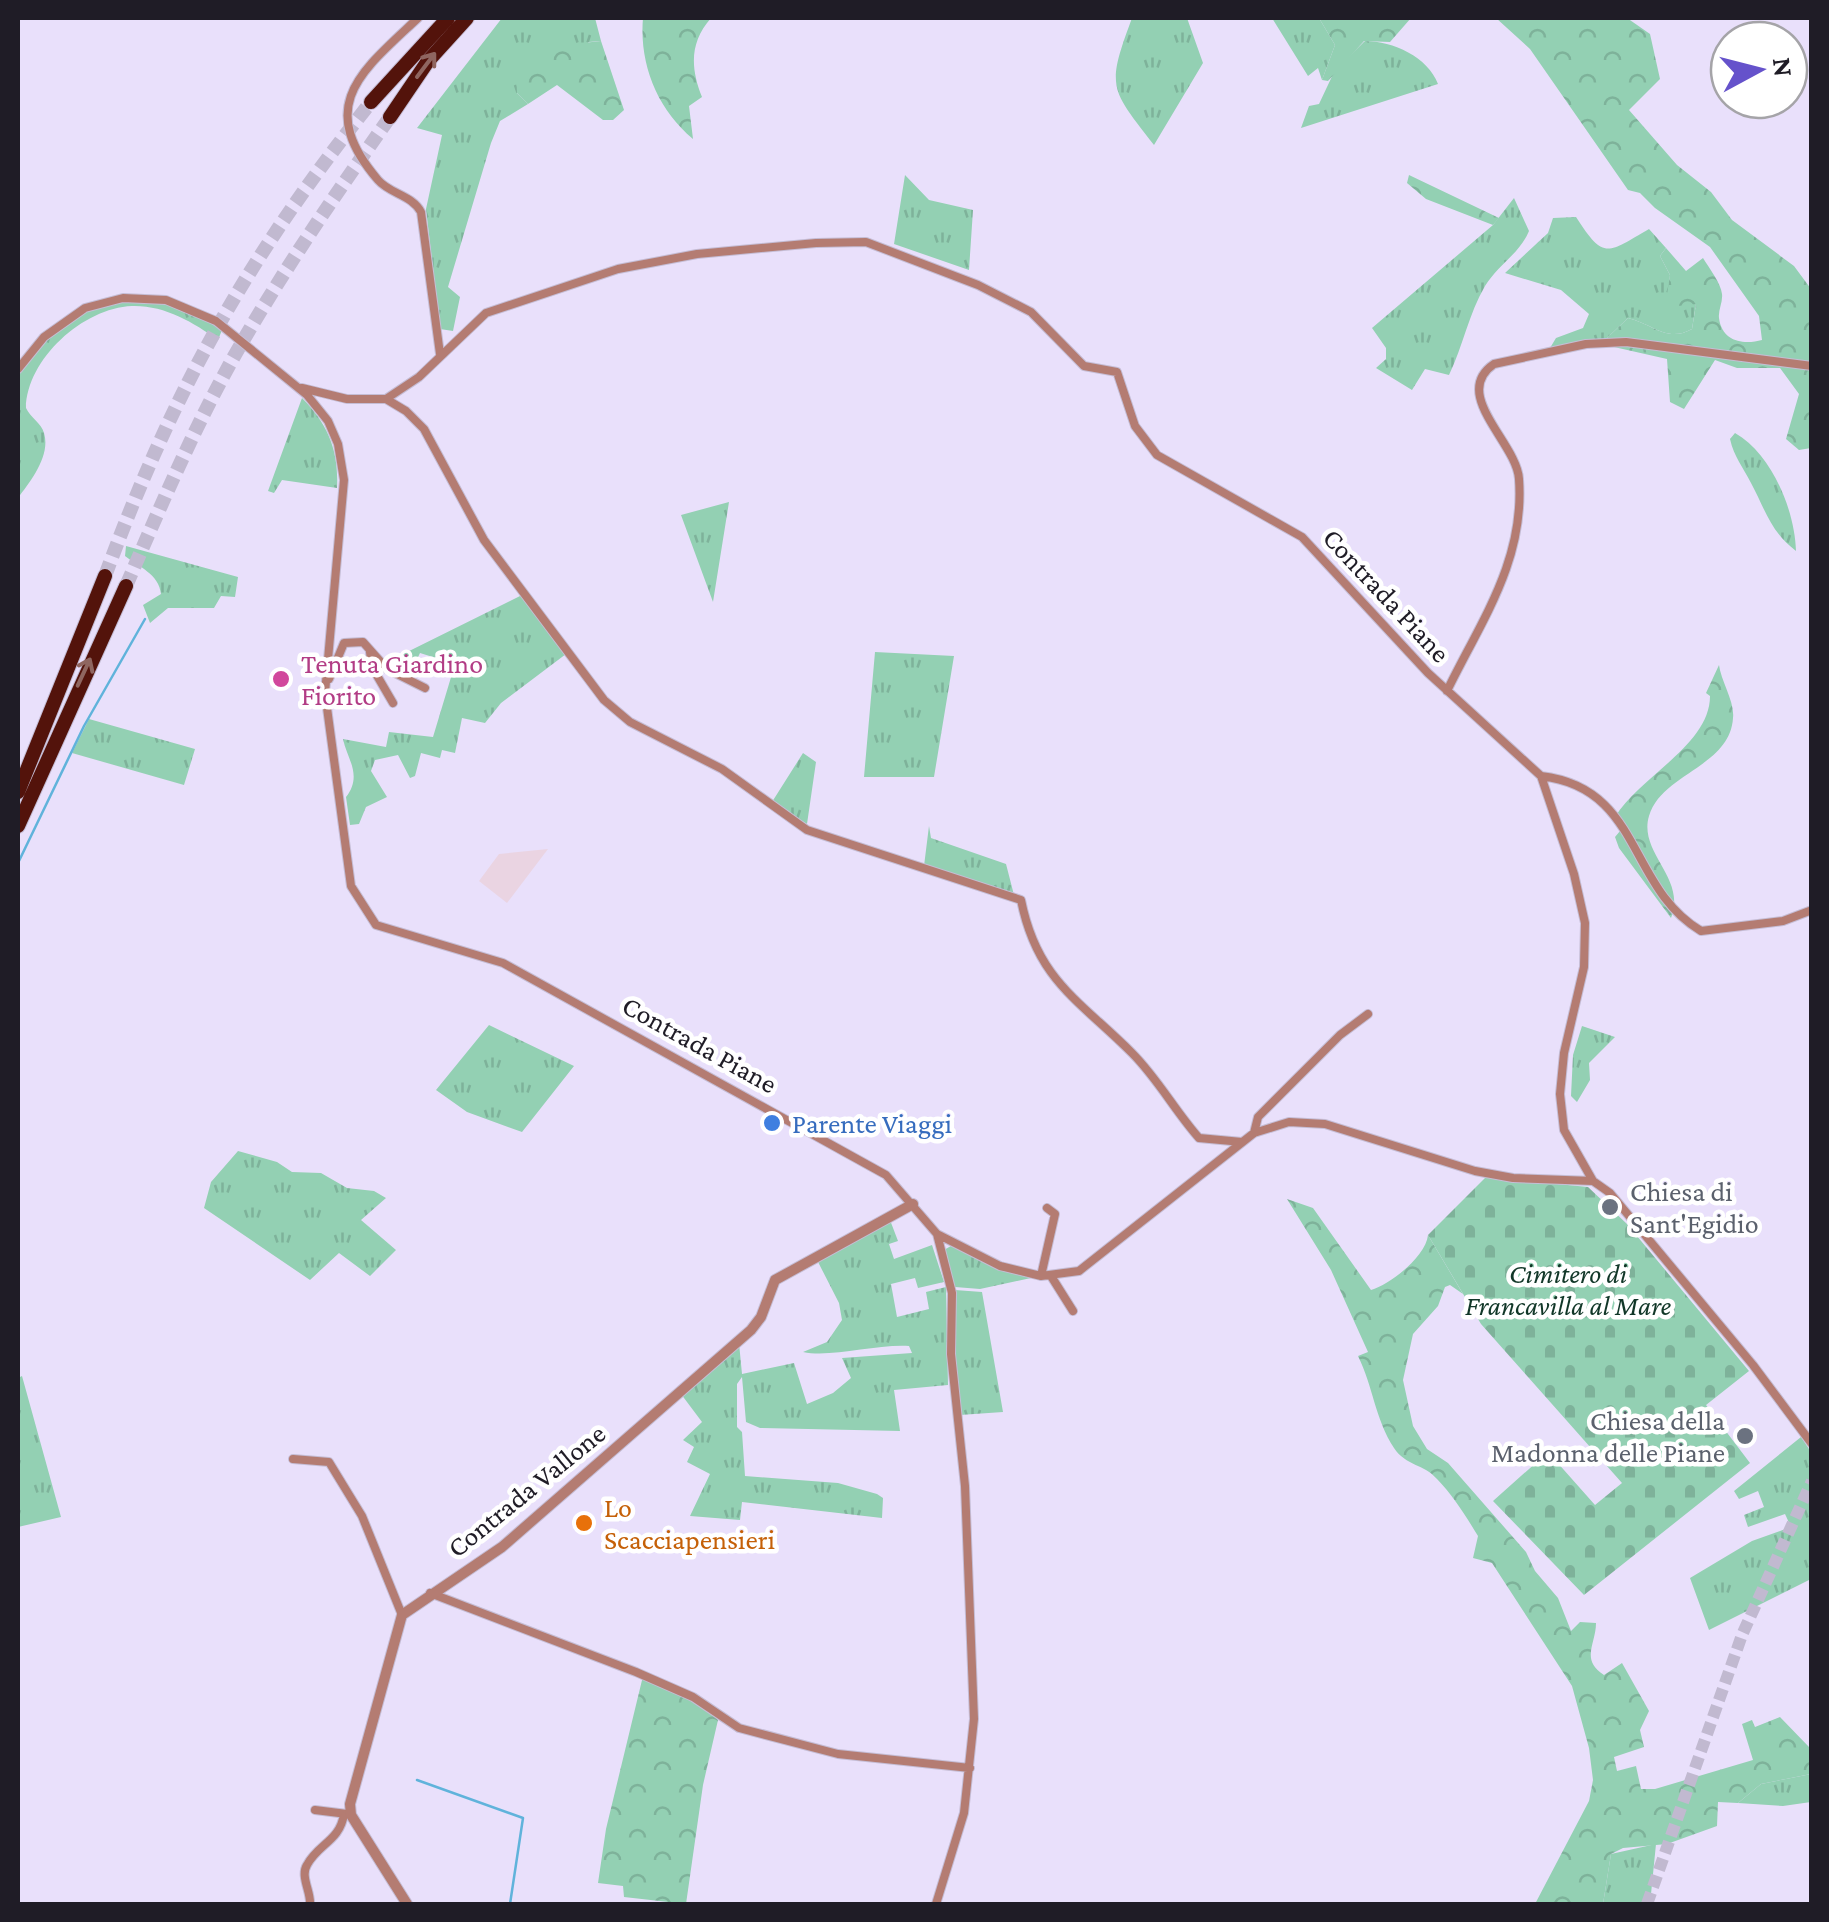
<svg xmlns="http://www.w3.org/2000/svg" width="1829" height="1922" font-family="'Crimson Pro',serif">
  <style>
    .commercial { fill: #ead4e2 }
    .grass { fill: url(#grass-tufts) }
    .forest { fill: url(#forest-crowns) }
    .cemetery { fill: url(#cemetery-stones) }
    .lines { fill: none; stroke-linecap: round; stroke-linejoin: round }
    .stream { stroke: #60b3db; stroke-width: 2.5 }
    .trunk-tunnel { stroke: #c1b9d0; stroke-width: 12; stroke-dasharray: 12 6; stroke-linecap: butt }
    .motorway-tunnel { stroke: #c1b9d0; stroke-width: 14; stroke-dasharray: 14 7; stroke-linecap: butt }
    .minor-casing { stroke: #c5bdd5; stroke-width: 10 }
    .tertiary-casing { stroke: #c5bdd5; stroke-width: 12 }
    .motorway-casing { stroke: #c5bdd5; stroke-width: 16 }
    .minor { stroke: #b47c72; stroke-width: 8 }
    .tertiary { stroke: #b47c72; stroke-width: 10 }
    .motorway { stroke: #53130b; stroke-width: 14 }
    .oneway { stroke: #8f6660 }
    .hotel-dot { fill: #d1479c; stroke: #fff; stroke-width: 4 }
    .shop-dot { fill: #3f7fe0; stroke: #fff; stroke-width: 4 }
    .worship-dot { fill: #6b7280; stroke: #fff; stroke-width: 4 }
    .food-dot { fill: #e8710a; stroke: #fff; stroke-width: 4 }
    .labels { text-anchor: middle; stroke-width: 9; stroke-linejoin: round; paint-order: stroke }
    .street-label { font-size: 28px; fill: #1f1c26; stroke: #fff }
    .hotel-label { font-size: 28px; fill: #b23c85; stroke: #fff; text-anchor: start }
    .shop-label { font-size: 28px; fill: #366cbe; stroke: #fff; text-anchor: start }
    .worship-label { font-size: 28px; fill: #5b616d; stroke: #fff; text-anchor: start }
    .park-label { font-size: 28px; font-style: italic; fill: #113728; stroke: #fff }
    .food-label { font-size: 28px; fill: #c56008; stroke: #fff; text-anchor: start }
  </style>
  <defs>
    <pattern id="grass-tufts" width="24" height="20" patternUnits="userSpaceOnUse" patternTransform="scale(2.5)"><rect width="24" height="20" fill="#93d0b3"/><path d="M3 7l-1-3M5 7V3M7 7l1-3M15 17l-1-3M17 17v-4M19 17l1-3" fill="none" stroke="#7eb29a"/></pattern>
    <pattern id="forest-crowns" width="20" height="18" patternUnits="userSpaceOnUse" patternTransform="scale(2.5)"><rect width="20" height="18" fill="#93d0b3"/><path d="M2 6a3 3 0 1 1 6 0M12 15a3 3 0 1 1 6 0" fill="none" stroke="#7eb29a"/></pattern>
    <pattern id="cemetery-stones" width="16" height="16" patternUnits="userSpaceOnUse" patternTransform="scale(2.5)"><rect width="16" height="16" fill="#93d0b3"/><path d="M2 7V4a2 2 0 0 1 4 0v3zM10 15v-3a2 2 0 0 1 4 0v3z" fill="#7eb29a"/></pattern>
  </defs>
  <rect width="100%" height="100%" fill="#e9e0fb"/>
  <path class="commercial" d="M548,849L507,903L479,881L499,854Z"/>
  <path class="grass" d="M502,18H595L601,41L589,42L517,93L528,104L500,121L491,143L448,287L460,297L453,331L440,329L426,209L442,135L417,128Z
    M1132,18H1187L1203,63L1154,145C1110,88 1106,88 1132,18Z
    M1272,18H1319L1335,45L1322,80L1318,68L1308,76Z
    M1365,41C1393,41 1428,57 1438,84L1301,128L1309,106L1319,104L1335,70Z
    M905,175L929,200L973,210L969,270L894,244Z
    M1514,198L1529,231C1520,253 1498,265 1485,286C1469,313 1463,346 1449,375L1425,369L1412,390L1376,368L1386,359V348L1372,328L1493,225Z
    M1576,217C1604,260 1606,254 1649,229L1666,248L1660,256L1670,275L1669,285L1683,302L1696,304L1692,329C1667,343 1653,324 1628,318L1606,339L1550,348L1556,338L1583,328L1589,314L1561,290L1505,273L1548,233L1553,218Z
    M115,301C154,301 191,302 222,330L218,340C193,322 164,305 132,306C83,308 27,359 26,408C30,417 42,424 44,433C51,456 30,482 18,498C18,475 11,391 19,375C37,337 77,312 115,301Z
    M302,398C328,424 339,451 337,488L282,480L274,493L268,491Z
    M1735,433C1772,454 1795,511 1796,551C1770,531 1766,511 1751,483C1743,467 1734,457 1730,439Z
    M729,502L713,602L681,515Z
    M126,546L238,577L235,597L221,596L214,608H168L150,623L143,605L161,594C159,574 139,567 125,556Z
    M522,595L566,654L501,703L485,723L462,718L455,753L442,750L440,758L421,753L415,776L410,778L398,755L375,760L371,771L387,797L366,807L359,824L350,825L346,797C363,775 347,759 343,739L386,747L389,732L433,737L455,664L420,653L410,674L389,661Z
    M875,652L954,656L934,777H864Z
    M89,719L195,749L184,785L72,753Z
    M803,753L816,762L807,824L772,802Z
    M929,826L931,838L1006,864L1014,895L924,866Z
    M489,1025L574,1066L522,1132L467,1112L436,1090Z
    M1582,1026L1615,1037L1589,1063L1590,1080L1577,1102L1571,1096L1573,1055Z
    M238,1151L277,1162L292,1172L321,1173L347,1188L374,1191L386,1198L361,1220L396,1250L370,1276L339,1253L310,1280L204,1208L211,1182Z
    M890,1220L898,1241L889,1244L894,1259L932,1245L944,1282L918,1288L915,1278L891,1284L897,1317L929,1309L926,1292L946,1287L948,1385L894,1390L900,1431L760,1428L746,1422L742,1377L737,1384V1427L742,1432L745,1476L838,1483L877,1494L883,1498L882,1518L742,1502L740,1520L690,1516L710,1474L687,1462L694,1447L683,1440L702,1422L681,1394L739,1343L742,1374L794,1363L807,1404L833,1393L851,1378L842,1358L912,1353L909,1346C876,1344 831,1358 803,1352L827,1342L842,1320L839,1303L816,1258Z
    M951,1246L1031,1274V1278L980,1289L955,1287L942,1251Z
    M955,1290L982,1292L1003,1412L960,1415L954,1363Z
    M22,1376L61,1517L18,1527V1378Z
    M1801,1437L1811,1452V1579L1709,1630L1690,1578L1752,1541L1791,1527L1785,1514L1748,1527L1744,1515L1764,1507L1758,1491L1739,1499L1734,1491Z
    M1811,1774V1802L1783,1806L1738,1803L1761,1784Z
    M1656,1844L1650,1904H1603L1611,1854Z"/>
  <path class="forest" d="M643,18H711C690,42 690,67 702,97L689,106L693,139C657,109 639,64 643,18Z
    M1319,18H1411L1390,42L1364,41L1328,81L1322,80L1335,45Z
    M1496,18H1627L1650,34L1660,79L1629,110L1677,165L1711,192L1732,220L1794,266L1811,289V448L1799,450L1786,439L1799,394L1780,368H1737L1715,360L1684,409L1670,402L1667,359L1614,347L1606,339L1628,318C1653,324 1667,343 1692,329L1696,304L1669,307L1666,301L1670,275L1660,256L1666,248L1686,271L1703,258C1709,268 1721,283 1722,294C1723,302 1718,310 1719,318C1722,342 1744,345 1762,340L1759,316L1710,247L1655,208L1640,193L1628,190L1530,49Z
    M601,41L624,110L613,120H603L557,85L528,104L517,93L516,69L538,48Z
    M1409,175L1499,218L1493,225L1426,199L1407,183Z
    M1719,665C1721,681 1735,702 1733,718C1730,767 1662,773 1649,816C1638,853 1687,878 1671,918L1619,848L1615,837L1620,831L1615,817C1640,776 1710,745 1710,696L1706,693Z
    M1287,1199L1313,1208L1371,1290C1391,1284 1426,1256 1428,1235L1463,1294L1450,1285L1445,1287L1438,1306L1413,1334L1403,1380L1413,1426L1427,1449L1448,1463L1526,1552L1535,1571L1558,1598L1571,1631L1580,1622L1596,1623C1596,1644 1580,1660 1604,1675L1622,1663L1649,1711L1640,1730L1644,1747L1614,1757L1617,1771L1636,1766L1641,1789H1655L1753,1760L1742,1724L1752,1720L1755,1727L1780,1717L1809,1747L1811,1774L1761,1784L1738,1803L1718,1802L1717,1826L1667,1844L1623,1848L1611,1854L1603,1904H1535L1589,1801L1593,1780L1589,1748L1572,1686L1492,1563L1473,1558L1478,1536C1467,1518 1452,1494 1437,1479C1424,1464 1406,1466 1394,1448C1375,1419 1373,1386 1358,1356L1368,1352L1331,1270Z
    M643,1676L701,1702L718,1720L703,1785L686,1904L624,1897L623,1886L598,1883L606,1829Z"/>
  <path class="cemetery" d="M1486,1177L1588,1187L1627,1224L1749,1371L1706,1405L1750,1463L1584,1595L1493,1501L1548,1452L1595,1505L1622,1483L1481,1324L1428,1235Z"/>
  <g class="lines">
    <path class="stream" d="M18,863L84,726L145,619
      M417,1780L523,1818L510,1904"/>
    <path class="trunk-tunnel" d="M1647,1904L1742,1635L1812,1481"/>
    <path class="motorway-tunnel" d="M105,576C174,389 247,258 371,102
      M126,586C162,503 198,418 244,339C289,262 339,189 390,117"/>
    <defs>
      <path id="minor" d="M418,18C362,71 314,105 378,180C390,194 412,195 421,212L440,354
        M18,369L44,337L85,308L123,298L166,300L216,321L307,395L328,421L338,444L344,480L325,693L351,886L376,925L503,963L886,1175L937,1234L1000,1266L1041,1276L1079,1271L1254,1133L1289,1122L1325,1124L1475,1171L1513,1178L1593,1181
        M302,388L347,399H386L419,377L486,313L618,269L697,254L816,243L866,242L978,285L1031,312L1084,366L1117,372L1135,426L1157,455L1302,537L1428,673L1541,776L1574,874L1585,923L1584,967L1564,1053L1560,1094L1564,1130L1593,1181L1610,1193L1753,1365L1812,1444
        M386,399L406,411L424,429L484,540L604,700L630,722L722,769L807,830L1021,900C1037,980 1079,1000 1132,1053C1158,1079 1175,1111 1199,1138L1242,1142
        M370,652L372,667L393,703
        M329,679L344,643L363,642L387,669L425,688
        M1447,691C1481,621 1525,561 1519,479C1517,443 1450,394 1494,364L1586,344L1626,342L1812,366
        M1541,776C1642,788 1627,887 1701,931L1783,921L1812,910
        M1254,1133L1258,1117L1340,1035L1368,1014
        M1041,1276L1055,1214L1047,1208
        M1051,1276L1073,1311
        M293,1459L329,1462L362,1516L402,1615
        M430,1593L636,1672L693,1697L739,1728L838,1754L970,1768
        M315,1810L347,1814
        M310,1904C311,1892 300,1876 307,1865C318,1844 340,1841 344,1814
        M936,1904L964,1813L974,1719L965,1486L951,1354L952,1293L937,1234"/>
      <path id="tertiary" d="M407,1904L351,1815L350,1804L402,1615L502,1547L751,1330L761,1317L775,1280L913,1204"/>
      <path id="motorway" d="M371,102L448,18
        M390,117L428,61L467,18
        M18,792L105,576
        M18,826L126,586"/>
    </defs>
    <use href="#minor" class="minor-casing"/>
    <use href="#tertiary" class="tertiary-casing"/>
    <use href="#motorway" class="motorway-casing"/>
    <use href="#minor" class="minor"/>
    <use href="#tertiary" class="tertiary"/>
    <use href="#motorway" class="motorway"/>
  </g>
  <defs><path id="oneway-shaft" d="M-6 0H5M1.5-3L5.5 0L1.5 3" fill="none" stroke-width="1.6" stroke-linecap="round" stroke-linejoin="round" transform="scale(2.5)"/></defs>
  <g class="oneway">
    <use href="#oneway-shaft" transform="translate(426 65) rotate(-53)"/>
    <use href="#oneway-shaft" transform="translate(84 672) rotate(-65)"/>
  </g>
  <circle class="hotel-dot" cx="281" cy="679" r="10"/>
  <circle class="shop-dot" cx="772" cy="1123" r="10"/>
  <g class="worship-dot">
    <circle cx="1610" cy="1207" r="10"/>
    <circle cx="1745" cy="1436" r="10"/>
  </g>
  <circle class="food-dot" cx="584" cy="1523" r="10"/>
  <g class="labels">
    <g class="street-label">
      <text transform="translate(1387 595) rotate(47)" y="10">Contrada Piane</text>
      <text transform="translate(700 1044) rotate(29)" y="10">Contrada Piane</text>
      <text transform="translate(526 1490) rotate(-39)" y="10">Contrada Vallone</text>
    </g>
    <g class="hotel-label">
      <text x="301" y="673">Tenuta Giardino<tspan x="301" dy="32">Fiorito</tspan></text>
    </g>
    <g class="shop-label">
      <text x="792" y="1133">Parente Viaggi</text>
    </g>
    <g class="worship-label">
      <text x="1630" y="1201">Chiesa di<tspan x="1630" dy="32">Sant'Egidio</tspan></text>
      <text x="1725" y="1430" text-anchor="end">Chiesa della<tspan x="1725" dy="32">Madonna delle Piane</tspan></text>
    </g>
    <g class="park-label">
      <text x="1568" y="1283">Cimitero di<tspan x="1568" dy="32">Francavilla al Mare</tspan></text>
    </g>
    <g class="food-label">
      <text x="604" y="1517">Lo<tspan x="604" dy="32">Scacciapensieri</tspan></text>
    </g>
  </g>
  <rect width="1829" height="1922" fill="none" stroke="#1f1c26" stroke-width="40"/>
  <g transform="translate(1759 70) rotate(83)"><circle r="48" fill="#ffffff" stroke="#a5a4a8" stroke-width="2.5"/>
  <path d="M0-8L18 38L0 25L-18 38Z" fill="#6552cb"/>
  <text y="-15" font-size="28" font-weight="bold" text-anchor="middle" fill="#1f1c26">N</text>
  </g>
</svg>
